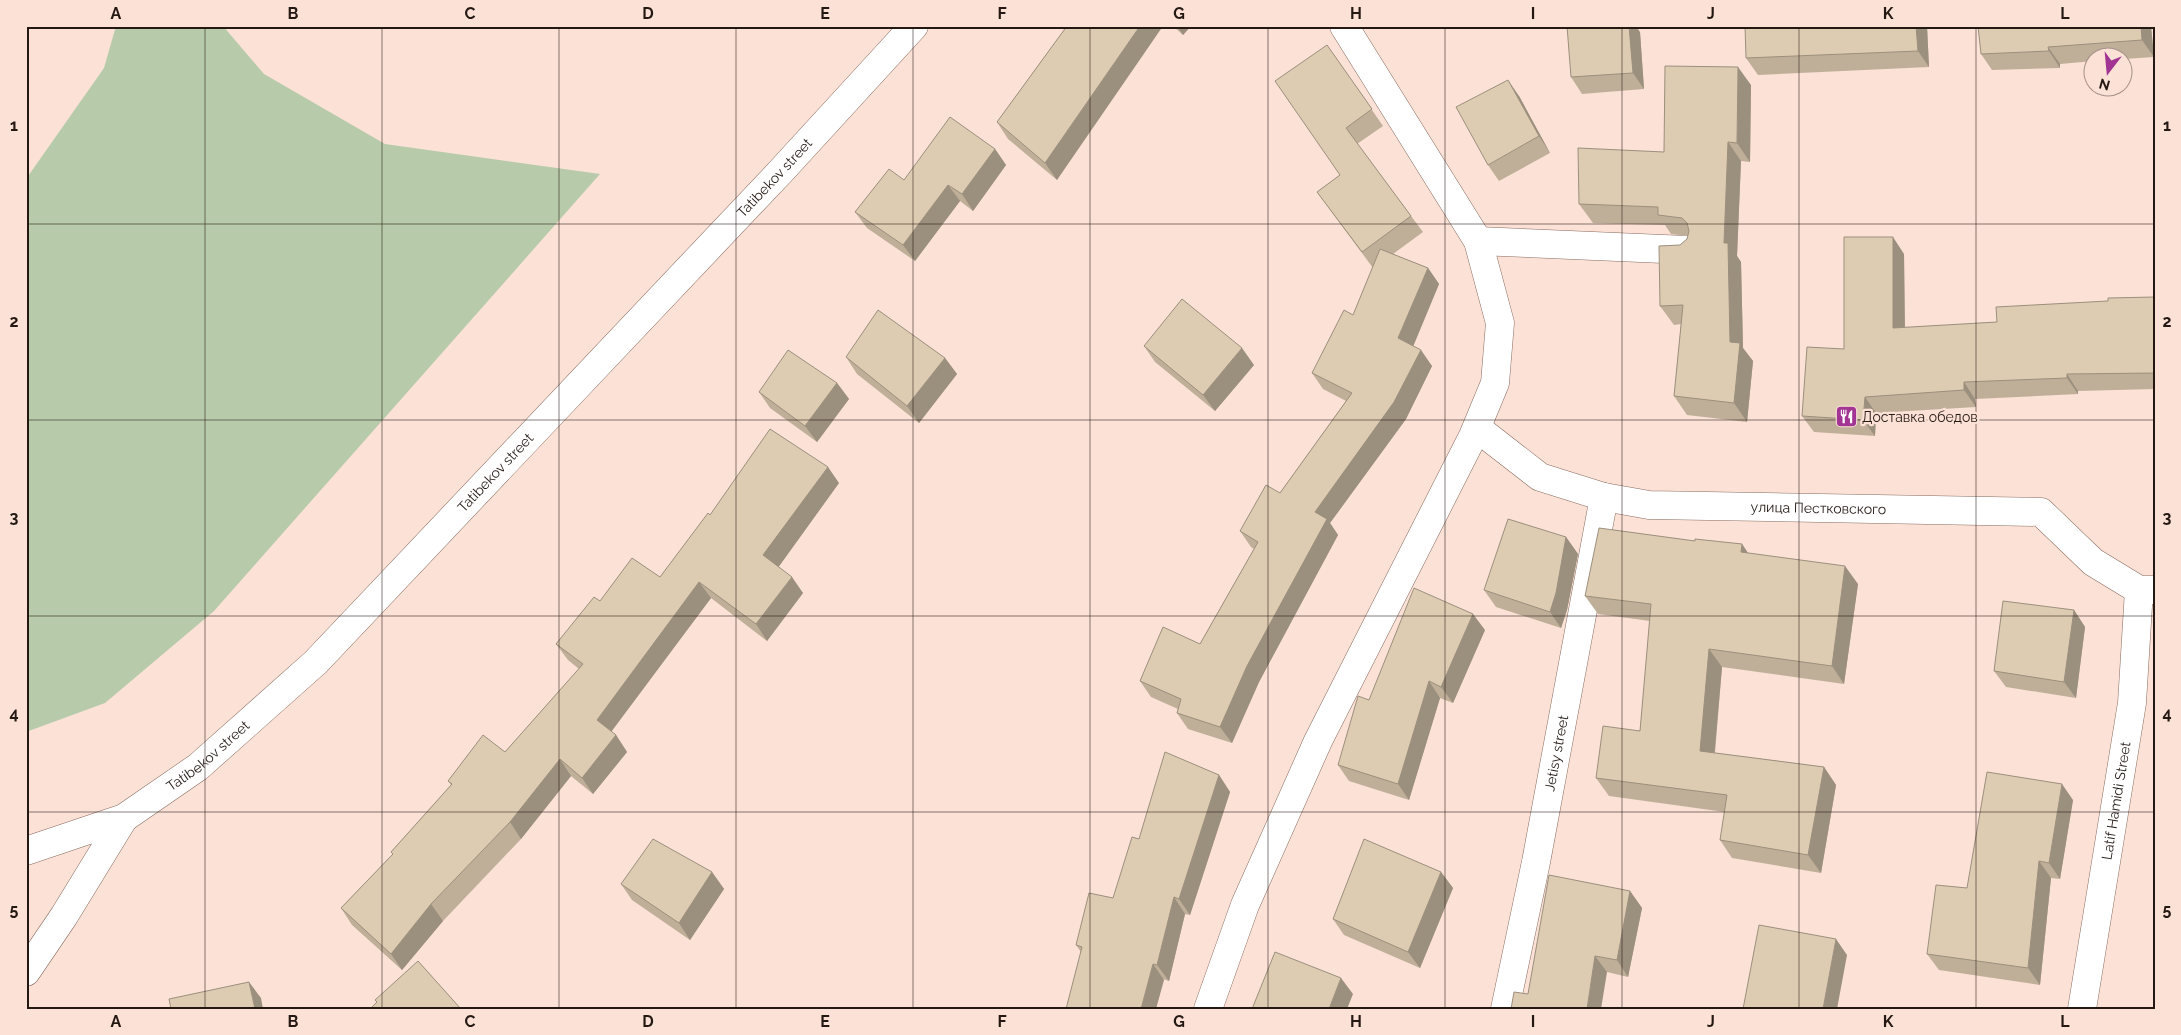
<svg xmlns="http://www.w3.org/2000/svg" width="2181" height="1035" font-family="Raleway,sans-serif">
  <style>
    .green { fill: #b7cbaa }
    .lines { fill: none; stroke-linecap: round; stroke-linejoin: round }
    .minor-casing { stroke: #896c60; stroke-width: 29 }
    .major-casing { stroke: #896c60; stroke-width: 29 }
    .minor { stroke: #fff; stroke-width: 28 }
    .major { stroke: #fff; stroke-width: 28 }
    .wall { fill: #bfaf99 }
    .shaded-wall { fill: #9b8f7d }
    .building { fill: #deccb2; stroke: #9b8f7d }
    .grid { fill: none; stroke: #241813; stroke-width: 1; stroke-opacity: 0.55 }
    .labels { text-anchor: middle; stroke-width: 4.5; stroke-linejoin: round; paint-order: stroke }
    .street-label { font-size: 14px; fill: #241813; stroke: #fbe1d6 }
    .poi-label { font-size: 14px; fill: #241813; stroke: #fbe1d6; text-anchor: start }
    .neatline { fill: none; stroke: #241813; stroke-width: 2 }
    .grid-label { font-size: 16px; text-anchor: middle; font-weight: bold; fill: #241813 }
  </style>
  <rect width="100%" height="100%" fill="#fbe1d6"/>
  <path class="green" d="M116,26H223L264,74L385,144L600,174L214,611L105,703L26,732V179L104,68Z"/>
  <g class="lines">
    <defs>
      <g id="minor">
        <path d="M1478,241L1687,250"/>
        <path id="s1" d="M1477,428L1540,477L1604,497L1649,505L2041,512L2093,562L2139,590H2155"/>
        <path d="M26,972L64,916L124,818"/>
        <path d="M1208,1009L1245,905L1318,741L1473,436L1495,383L1500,323L1478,241L1344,26"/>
        <path id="s2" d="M1505,1009L1536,862L1604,497"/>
        <path id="s3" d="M2082,1009L2132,703L2139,590"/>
      </g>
      <g id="major">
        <path id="s4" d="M26,851L124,818L198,767L316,662L782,170L914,26"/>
      </g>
    </defs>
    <use href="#minor" class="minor-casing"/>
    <use href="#major" class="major-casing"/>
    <use href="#minor" class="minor"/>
    <use href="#major" class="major"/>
  </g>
  <path class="wall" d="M1067,26L1057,180L1008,139L997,122Z
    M1173,26H1191L1183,35Z
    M1927,26L1929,67L1758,75L1746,58Z
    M2151,26L2154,57L2124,59V58H2094V61L2060,64V68L1992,70L1981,54Z
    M1640,32L1644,89L1582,94L1571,77Z
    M1327,45L1383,126L1357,144L1423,232L1393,254L1428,268L1439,284L1413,346L1432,366L1406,419L1330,523L1338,535L1259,682L1232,743L1188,729L1177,713L1178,709L1151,697L1140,681L1200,644L1254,549L1251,547L1240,531L1280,493L1346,401L1323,389L1312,373L1353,315L1373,268L1317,192L1340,175Z
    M1751,85L1750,162L1741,161L1737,256L1741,262L1743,348L1753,361L1747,422L1687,415L1674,396L1681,324L1674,325L1660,306L1680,245L1687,239L1688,236L1671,234L1665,225L1593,223L1579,204L1664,152Z
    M1519,96L1550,153L1499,181L1488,165Z
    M995,149L1006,165L973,211L960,201L915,261L867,228L855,212L904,180Z
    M1904,254L1905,328L1997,322L2108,301L2155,297V389L2078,391V394L1975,399L1976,407L1876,413L1875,436L1814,432L1802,416Z
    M1144,346L1254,365L1215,411L1155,362Z
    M846,357L945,358L957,374L919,423L857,374Z
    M837,383L849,399L817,442L770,408L759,392Z
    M839,483L778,567L803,593L767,641L711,598L611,732L616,735L627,752L593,794L571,776L521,839L443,921L402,970L352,925L341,908L393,854L391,852L451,785L448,781L505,752L579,669L568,660L556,644L600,601L660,577L710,515Z
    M1566,537L1578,554L1567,610L1561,628L1496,607L1484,590Z
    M1695,541L1742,544L1748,553L1858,584L1844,684L1722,667L1715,753L1824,767L1836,785L1821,873L1732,858L1720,840L1725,812L1609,796L1596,778L1640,731L1650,621L1598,614L1585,596Z
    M2074,610L2085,627L2076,698L2006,687L1994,671Z
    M1485,630L1453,703L1440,698L1409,800L1349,781L1338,765L1369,700Z
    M1219,775L1230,792L1190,915L1185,914L1169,981L1081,952L1076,945L1113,898L1139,839Z
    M2073,800L2060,879L2051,878L2040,985L1939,970L1927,954L1967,888Z
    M712,872L724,889L690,940L632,900L621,884Z
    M1441,872L1453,888L1420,968L1344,935L1333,919Z
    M1630,891L1642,908L1628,977L1607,972L1528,994Z"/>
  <path class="shaded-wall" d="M1140,26H1163L1057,180L1045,163Z
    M1177,26H1191L1183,35Z
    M1629,26H1636L1640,32L1644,89L1633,73Z
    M1916,26H1927L1929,67L1918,51Z
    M2141,26H2151L2154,57L2142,40Z
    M2048,47L2060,64V68L2049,51Z
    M1738,67L1751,85L1750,162L1737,143Z
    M1508,80L1519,96L1550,153L1539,136Z
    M1728,142L1741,161L1737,256L1741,262L1743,348L1753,361L1747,422L1734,403L1724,243Z
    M995,149L1006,165L973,211L962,194Z
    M948,185L960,201L915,261L903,245Z
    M1893,237L1904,254L1905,345L1893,328Z
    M1428,268L1439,284L1410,354L1398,338Z
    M1242,348L1254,365L1215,411L1203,395Z
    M1421,350L1432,366L1406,419L1330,523L1338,535L1259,682L1232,743L1220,727L1315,512Z
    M945,358L957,374L919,423L907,406Z
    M2067,374L2078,391V394L2067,378Z
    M1964,382L1975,399L1976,407L1964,390Z
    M837,383L849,399L817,442L805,426Z
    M1865,397L1876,413L1875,436L1863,420Z
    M828,467L839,483L775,572L763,555Z
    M1566,537L1578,554L1567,610L1561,628L1550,612Z
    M1742,544L1754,562L1741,552Z
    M1845,566L1858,584L1844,684L1832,666Z
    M792,577L803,593L767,641L756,624Z
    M699,582L711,598L608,736L597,720Z
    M2074,610L2085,627L2076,698L2064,682Z
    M1473,614L1485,630L1453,703L1441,687Z
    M1709,649L1722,667L1713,770L1700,751Z
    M1429,681L1440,698L1409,800L1398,784Z
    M616,735L627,752L593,794L582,778Z
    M560,759L571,776L521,839L510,822Z
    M1824,767L1836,785L1821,873L1808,855Z
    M1219,775L1230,792L1190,915L1179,899Z
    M2062,784L2073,800L2060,879L2049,863Z
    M2039,861L2051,878L2040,985L2028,968Z
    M712,872L724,889L690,940L679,923Z
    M1441,872L1453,888L1420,968L1408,952Z
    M1630,891L1642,908L1628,977L1617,960Z
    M1174,897L1185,914L1169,981L1157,965Z
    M431,904L443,921L402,970L391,954Z
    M1836,939L1847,955L1837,1009H1823Z
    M1595,956L1607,972L1601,1009H1587Z
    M1153,964L1164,980L1156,1009H1141Z
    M1341,978L1353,994L1347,1009H1329Z
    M249,982L261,998L263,1009H255Z"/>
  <path class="building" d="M1067,26H1140L1045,163L997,122Z
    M1567,26H1629L1633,73L1571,77Z
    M1745,26H1916L1918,51L1746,58Z
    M1978,26H2141L2142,40L2048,47L2049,51L1981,54Z
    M1327,45L1372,109L1346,128L1411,216L1362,252L1317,192L1340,175L1275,81Z
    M1665,66L1738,67L1737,143L1728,142L1724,243H1728L1730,342L1740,343L1734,403L1674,396L1683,305L1660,306L1659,246L1680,245L1687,239L1689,231L1687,223L1682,218L1658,215V207L1579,204L1578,148L1664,152Z
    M1508,80L1539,136L1488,165L1456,107Z
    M950,117L995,149L962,194L948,185L903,245L855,212L889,169L904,180Z
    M1844,237H1893V328L1997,322L1996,307L2108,301V298L2155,297V373L2067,374V378L1964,382V390L1865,397L1863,420L1802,416L1807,347L1844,349Z
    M1380,249L1428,268L1398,338L1421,350L1394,402L1315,512L1327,519L1247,666L1220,727L1177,713L1181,699L1140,681L1163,627L1200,644L1258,542L1240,531L1266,485L1280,493L1352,393L1312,373L1344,310L1353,315Z
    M1182,299L1242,348L1203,395L1144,346Z
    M878,310L945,358L907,406L846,357Z
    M788,350L837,383L805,426L759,392Z
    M770,429L828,467L763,555L792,577L756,624L699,582L597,720L616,735L582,778L560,759L510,822L431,904L391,954L341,908L393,854L391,852L452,784L448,781L483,735L505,752L583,664L556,644L594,597L600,601L632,558L660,577L708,513L710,515Z
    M1508,519L1566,537L1556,593L1550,612L1484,590Z
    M1599,528L1695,541V539L1742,544L1741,552L1845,566L1832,666L1709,649L1700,751L1824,767L1808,855L1720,840L1727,795L1596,778L1603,726L1640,731L1651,604L1585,596Z
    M1414,588L1473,614L1441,687L1429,681L1398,784L1338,765L1358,696L1369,700Z
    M2003,601L2074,610L2064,682L1994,671Z
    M1165,752L1219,775L1179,899L1174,897L1157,965L1153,964L1141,1009H1066L1082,947L1076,945L1089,893L1113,898L1132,837L1139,839Z
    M1987,772L2062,784L2049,863L2039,861L2028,968L1927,954L1936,885L1967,888Z
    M653,839L712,872L679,923L621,884Z
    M1364,839L1441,872L1408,952L1333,919Z
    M1549,875L1630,891L1617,960L1595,956L1587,1009H1511L1514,992L1528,994Z
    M1759,925L1836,939L1823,1009H1743Z
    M1275,952L1341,978L1329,1009H1252Z
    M418,961L461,1009H370L377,1002L375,1000Z
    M249,982L255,1009H171L169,999Z"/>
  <path class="grid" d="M205,26V1009M382,26V1009M559,26V1009M736,26V1009M913,26V1009M1090,26V1009M1268,26V1009M1445,26V1009M1622,26V1009M1799,26V1009M1976,26V1009M26,224H2155M26,420H2155M26,616H2155M26,812H2155"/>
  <defs>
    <symbol id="restaurant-square" viewBox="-11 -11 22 22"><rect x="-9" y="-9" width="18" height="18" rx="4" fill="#a23493" stroke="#fbe1d6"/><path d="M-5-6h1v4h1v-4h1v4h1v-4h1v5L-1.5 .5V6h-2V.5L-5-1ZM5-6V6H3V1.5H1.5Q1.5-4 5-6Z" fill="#fff"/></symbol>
  </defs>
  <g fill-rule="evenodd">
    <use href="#restaurant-square" x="1834" y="404" width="25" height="25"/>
  </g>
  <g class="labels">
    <g class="street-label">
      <text dy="5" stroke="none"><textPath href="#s4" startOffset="1018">Tatibekov street</textPath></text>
      <text dy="5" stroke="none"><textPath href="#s4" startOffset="612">Tatibekov street</textPath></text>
      <text dy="5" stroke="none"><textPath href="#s1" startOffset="362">улица Пестковского</textPath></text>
      <text dy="5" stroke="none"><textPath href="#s2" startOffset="261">Jetisy street</textPath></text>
      <text dy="5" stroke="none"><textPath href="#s4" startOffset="208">Tatibekov street</textPath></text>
      <text dy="5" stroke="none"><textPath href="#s3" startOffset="211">Latif Hamidi Street</textPath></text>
    </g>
    <g class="poi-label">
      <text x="1862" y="422">Доставка обедов</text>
    </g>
  </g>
  <rect width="2181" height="1035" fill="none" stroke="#fbe1d6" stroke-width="55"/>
  <g transform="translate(2108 72) rotate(196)"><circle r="24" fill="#fbe1d6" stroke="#a59188"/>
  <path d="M0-4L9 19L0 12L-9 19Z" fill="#a23493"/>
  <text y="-8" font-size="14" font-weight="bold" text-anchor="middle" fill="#241813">N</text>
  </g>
  <rect x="28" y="28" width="2126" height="980" class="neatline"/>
  <g class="grid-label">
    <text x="116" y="19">A</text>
    <text x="293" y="19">B</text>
    <text x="470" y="19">C</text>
    <text x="648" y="19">D</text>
    <text x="825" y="19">E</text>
    <text x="1002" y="19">F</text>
    <text x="1179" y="19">G</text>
    <text x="1356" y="19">H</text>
    <text x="1533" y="19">I</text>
    <text x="1711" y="19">J</text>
    <text x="1888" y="19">K</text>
    <text x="2065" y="19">L</text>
    <text x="14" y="131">1</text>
    <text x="2167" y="131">1</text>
    <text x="14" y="327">2</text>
    <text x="2167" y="327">2</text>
    <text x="14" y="523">3</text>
    <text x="2167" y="523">3</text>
    <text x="14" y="719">4</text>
    <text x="2167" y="719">4</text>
    <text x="14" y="915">5</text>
    <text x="2167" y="915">5</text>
    <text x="116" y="1027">A</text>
    <text x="293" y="1027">B</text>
    <text x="470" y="1027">C</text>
    <text x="648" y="1027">D</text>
    <text x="825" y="1027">E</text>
    <text x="1002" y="1027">F</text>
    <text x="1179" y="1027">G</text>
    <text x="1356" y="1027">H</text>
    <text x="1533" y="1027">I</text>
    <text x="1711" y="1027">J</text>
    <text x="1888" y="1027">K</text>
    <text x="2065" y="1027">L</text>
  </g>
</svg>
